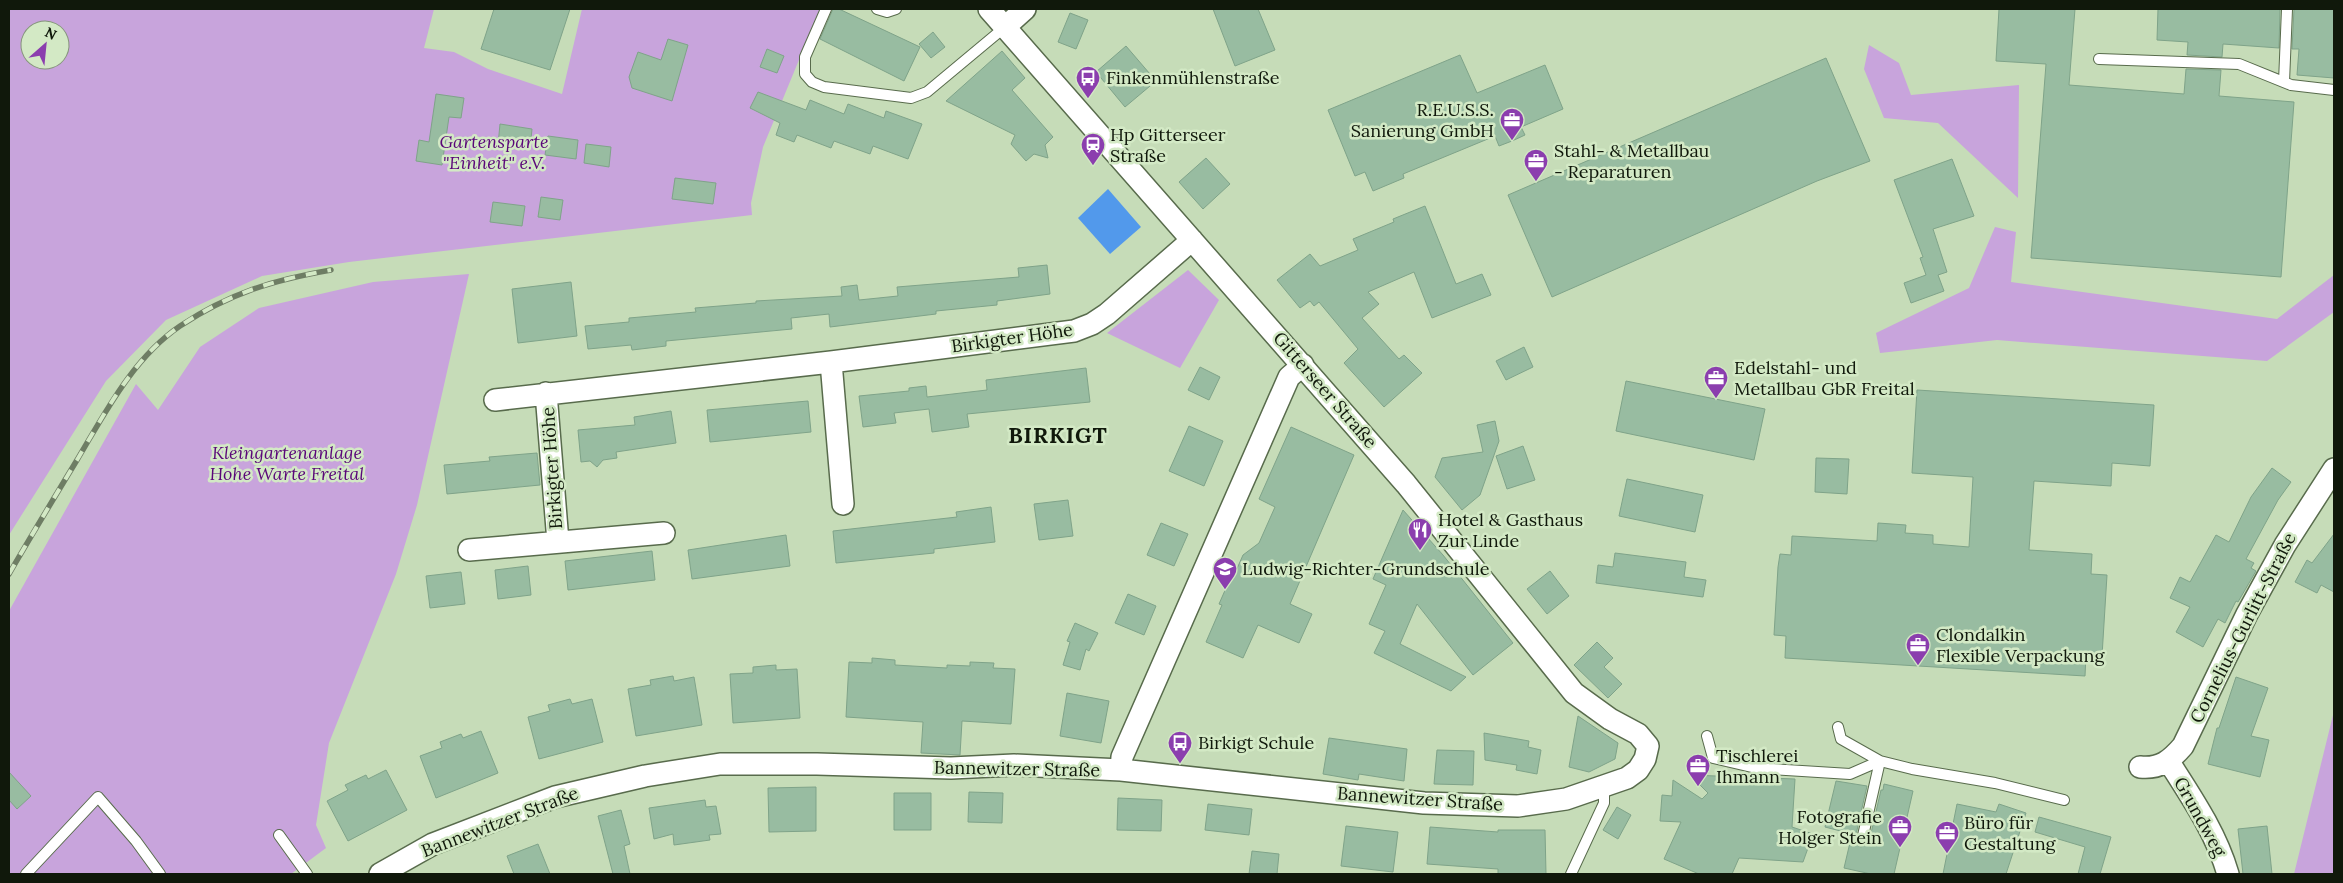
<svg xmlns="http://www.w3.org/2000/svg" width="2343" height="883" font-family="Lora,serif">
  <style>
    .green { fill: #c8a4dc; fill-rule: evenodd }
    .water { fill: #5299eb }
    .building { fill: #98bca1; stroke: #7fa389 }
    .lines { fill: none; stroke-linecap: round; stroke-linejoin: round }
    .lane-casing { stroke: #586b4c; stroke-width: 12 }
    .street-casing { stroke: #586b4c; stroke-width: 24 }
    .lane { stroke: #fff; stroke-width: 10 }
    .street { stroke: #fff; stroke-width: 21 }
    .rail-casing { stroke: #6e7d64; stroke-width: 5.5 }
    .rail { stroke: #d3e9c5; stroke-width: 4; stroke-dasharray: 11; stroke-linecap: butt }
    .labels { text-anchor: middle; stroke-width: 5; stroke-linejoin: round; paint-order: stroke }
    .poi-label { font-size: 18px; fill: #10180b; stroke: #d3e9c5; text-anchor: start }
    .park-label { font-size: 18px; font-style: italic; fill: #5a0679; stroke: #d3e9c5 }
    .street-label { font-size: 18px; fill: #10180b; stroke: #d3e9c5 }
    .district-label { font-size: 22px; font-weight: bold; letter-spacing: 1px; fill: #10180b; stroke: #d3e9c5 }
  </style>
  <rect width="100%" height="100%" fill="#c6dcb8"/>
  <path class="green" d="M9,9H434L424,48L454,52L488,69L562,94L582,9H820L763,147L751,203L752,215L349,262L262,276L166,320L106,381L9,535ZM30,30H60V60H30Z
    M1869,45L1899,63L1911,95L2019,85L2018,198L1938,123L1884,118L1864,69Z
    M1995,227L2016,232L2011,282L2277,319L2334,275V312L2267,361L1997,340L1880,353L1876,333L1969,288Z
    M1188,270L1219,300L1180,368L1107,333Z
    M469,274L417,505L396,574L329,743L316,825L326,848L291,874H9V611L136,384L158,410L200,347L259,308L373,282Z
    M2334,711V874H2294Z"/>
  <path class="water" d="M1108,189L1141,227L1110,254L1078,218Z"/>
  <path class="building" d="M494,9H570L550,70L481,49Z
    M833,9H839L920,47L904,81L820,39Z
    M1213,9H1258L1275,50L1235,66Z
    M1999,9H2075L2069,85L2184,94L2186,69L2221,70L2219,96L2294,102L2281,277L2031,258L2046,64L1996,61Z
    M2158,9H2280L2279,48L2223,44L2222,57L2187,55L2188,42L2157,40Z
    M2294,9H2334V78L2297,75L2299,49H2292Z
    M1070,13L1088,20L1076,49L1058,42Z
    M933,32L945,47L931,58L919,44Z
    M668,39L688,45L672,101L632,88L629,77L638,52L661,60Z
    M1126,46L1156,81L1125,107L1096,72Z
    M767,49L784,56L777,73L760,67Z
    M1002,51L1025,78L1012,90L1053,137L1045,145L1048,158L1034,154L1026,161L1011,144L1015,135L946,101Z
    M1460,55L1477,93L1545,65L1563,109L1521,127L1525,135L1512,141L1499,146L1495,136L1403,174L1404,178L1373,191L1365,172L1355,176L1328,110Z
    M1826,58L1870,161L1817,181L1552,297L1508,195Z
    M758,92L806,110L810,100L844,114L848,104L884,118L886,111L922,124L908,159L873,146L870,154L834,141L831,148L797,135L794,142L776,135L780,123L750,108Z
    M436,94L464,98L461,118L449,117L442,165L416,161L419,140L429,142Z
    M500,124L532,129L530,149L498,145Z
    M548,136L578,140L576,159L545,155Z
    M586,144L611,147L609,167L584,163Z
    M1206,158L1230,184L1203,209L1179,182Z
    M1952,159L1974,216L1933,229L1947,272L1938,275L1944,291L1911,303L1904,283L1926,275L1920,258L1923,257L1894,180Z
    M675,178L716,183L713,204L672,199Z
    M541,197L563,200L560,220L538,217Z
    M493,202L525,206L522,226L490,222Z
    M1425,206L1456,284L1482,274L1491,295L1432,318L1414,272L1368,292L1379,304L1362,318L1399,359L1404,355L1422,373L1384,407L1344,363L1358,349L1319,302L1314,306L1310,301L1300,308L1277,280L1310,254L1320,266L1358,250L1353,239L1394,222L1393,219Z
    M1047,265L1050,294L997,301V305L936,311V314L830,327L829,314L791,318L792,329L666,341V346L632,350L631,345L588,349L585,326L629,322V318L696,312L695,308L756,303V301L842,296L841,287L857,285L859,300L898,296L897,287L1019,277L1018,268Z
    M571,282L577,336L518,343L512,289Z
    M1524,347L1533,367L1506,380L1496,361Z
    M1200,367L1220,377L1209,400L1188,390Z
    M1086,368L1090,402L967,414L969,427L932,432L929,409L894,413L896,423L863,427L859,396L909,391V388L926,386L927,397L987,390L986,380Z
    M1626,381L1765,409L1754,460L1616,431Z
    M1917,390L2154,405L2150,466L2112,463L2111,486L2034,481L2029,550L2092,554L2091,574L2107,575L2102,656L2086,655L2085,676L1785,658L1786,636L1774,635L1778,567L1780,554L1791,555L1792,536L1877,541L1878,523L1906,525L1905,533L1933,535V544L1969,547L1973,477L1912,473Z
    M808,401L811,432L710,442L707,410Z
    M671,411L676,443L616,452L617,458L603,460L597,467L590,461L581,462L578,430L635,425L634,417Z
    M1495,421L1499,441L1480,495L1462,510L1435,477L1442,458L1483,452L1477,425Z
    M1189,426L1223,441L1204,486L1169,471Z
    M1291,427L1354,455L1290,604L1312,614L1299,643L1258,625L1243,658L1206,642L1222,605L1219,604L1230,579L1232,580L1243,555L1259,543L1275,507L1259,499Z
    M1523,446L1535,480L1507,489L1496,456Z
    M537,453L540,485L447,494L444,465L490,461L489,457Z
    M1816,458L1849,459L1847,494L1815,492Z
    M2272,468L2291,482L2278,500L2246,559L2254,563L2251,568L2256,571L2238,602L2236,601L2225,623L2218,619L2203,647L2176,632L2190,607L2170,598L2180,577L2190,582L2216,535L2229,542L2251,497Z
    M1627,479L1703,495L1695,532L1619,516Z
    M1068,500L1073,536L1039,540L1034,504Z
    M991,507L995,542L934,549V553L836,563L833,531L957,517L956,512Z
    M1403,510L1443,555L1513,643L1473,675L1417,604L1400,644L1466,677L1451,691L1374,653L1385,631L1369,624L1386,585L1373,579Z
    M1161,523L1188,534L1174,566L1147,555Z
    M2334,534V592L2321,585L2317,593L2295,582L2307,560L2312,563Z
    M786,535L790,566L692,579L688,550Z
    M652,551L655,580L568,590L565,561Z
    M1615,553L1686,562L1684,577L1706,580L1703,597L1596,583L1598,565L1613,567Z
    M528,566L531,595L498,599L495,570Z
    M1550,571L1569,596L1547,614L1527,589Z
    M461,572L465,604L430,608L426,576Z
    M1128,594L1156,606L1144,635L1115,623Z
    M1075,623L1098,633L1089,651L1086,649L1080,670L1063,665L1070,642L1067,641Z
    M1597,642L1613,658L1604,667L1622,684L1608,698L1574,665Z
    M872,658L895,660V665L947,668V665L970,666V662L994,663L993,668L1015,669L1011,724L962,721L960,755L921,753L923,722L846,717L849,662L872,663Z
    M776,665V670L797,669L800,718L733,723L730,674L753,673V667Z
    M673,676L674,681L694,677L702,725L636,736L628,689L651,685L650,680Z
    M2236,677L2268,688L2251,736L2269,740L2260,777L2208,764L2217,728H2219Z
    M1067,693L1109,701L1101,743L1060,736Z
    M570,699L572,704L592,699L603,742L539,759L528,717L550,711L548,705Z
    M1578,716L1618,743L1615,759L1589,772L1569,767Z
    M481,731L498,773L436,798L420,756L442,748L440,742L461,734L463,738Z
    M1484,733L1529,741L1528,747L1541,750L1537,774L1516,770L1517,765L1485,760Z
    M1329,738L1407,749L1404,781L1359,774L1358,780L1323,774Z
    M1437,750L1474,751L1473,785L1434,784Z
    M386,770L407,810L348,841L327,801L348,790L345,785L366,775L368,779Z
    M9,772L31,796L17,809L9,800Z
    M1690,775L1795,779L1792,827L1813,834L1803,862L1739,858L1732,874H1699L1664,859L1681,822L1660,821L1662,795L1672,796L1673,780L1702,799L1708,793Z
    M1836,781L1867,786L1855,839L1857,845L1861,847L1869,842L1881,790H1883L1884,784L1913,791L1894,874H1871L1844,868L1852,834L1825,827Z
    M816,787V831L769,832L768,788Z
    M969,792L1003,793L1002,823L968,822Z
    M894,793H931V830H894Z
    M1118,798L1162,800L1161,831L1117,830Z
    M705,800L706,807L716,806L721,834L709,835L710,840L674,845L673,834L654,839L649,808Z
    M1208,804L1252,809L1249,835L1205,830Z
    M1957,804L1996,812L1999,804L2026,813L2006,874H1943Z
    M1617,807L1631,815L1618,839L1603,830Z
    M621,810L630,844L624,846L630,874H613L598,816Z
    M2039,817L2111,837L2100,874H2078L2085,847L2035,832Z
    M1346,826L1398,832L1393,872L1341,866Z
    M2267,826L2272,874H2243L2238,829Z
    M1430,827L1498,832V830H1545L1546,874H1498V869L1427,864Z
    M538,844L550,874H514L507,856Z
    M1252,851L1279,854L1277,874H1249Z"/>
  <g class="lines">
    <defs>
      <path id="lane" d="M826,9L805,57V74L812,82L824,87L911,98L927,92L1005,27
        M877,9L887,12L896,9
        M2099,59L2239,64L2291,85L2334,90
        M2284,82L2287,9
        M1838,727L1841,739L1880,761L1912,769L1995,783L2064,800
        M1707,736L1713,758L1756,768L1850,774L1880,761
        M279,835L307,874
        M1862,840L1880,761
        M26,874L98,797L136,841L160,874
        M1571,874L1604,803V787"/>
      <path id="street" d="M1005,27L1025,9
        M831,362L843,504
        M546,393L558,542
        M495,400L831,362L1074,331L1092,324L1107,314L1192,240
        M469,550L664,533
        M2169,762C2192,798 2216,833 2228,874
        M2140,767C2160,769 2170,761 2183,746L2247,614L2285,545L2334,469
        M1121,770L1122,757L1289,377L1303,365
        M380,874L433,844L555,797L645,776L720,764H817L951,768L1014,765L1121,770L1424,803L1518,806L1566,799L1627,778L1638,770L1645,759L1648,746L1638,734L1610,719L1574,693L1406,484L989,9"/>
    </defs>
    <use href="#lane" class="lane-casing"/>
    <use href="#street" class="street-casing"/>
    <use href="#lane" class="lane"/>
    <use href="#street" class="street"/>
    <defs>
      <path id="rail" d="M9,574C31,536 54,498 77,460C105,413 133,358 180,326C230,293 273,280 331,270"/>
    </defs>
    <use href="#rail" class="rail-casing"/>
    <use href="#rail" class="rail"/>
  </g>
  <defs>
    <symbol id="bus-pin" viewBox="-11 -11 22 30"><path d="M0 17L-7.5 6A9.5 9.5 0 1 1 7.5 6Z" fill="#8b3eae" stroke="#d3e9c5"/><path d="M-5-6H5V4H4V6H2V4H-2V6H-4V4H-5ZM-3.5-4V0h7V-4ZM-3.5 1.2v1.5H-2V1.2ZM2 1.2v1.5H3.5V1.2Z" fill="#fff"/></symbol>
    <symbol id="office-pin" viewBox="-11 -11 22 30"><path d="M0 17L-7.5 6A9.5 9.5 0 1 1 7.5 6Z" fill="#8b3eae" stroke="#d3e9c5"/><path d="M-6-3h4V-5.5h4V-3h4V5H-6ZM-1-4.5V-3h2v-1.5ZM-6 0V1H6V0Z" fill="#fff"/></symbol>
    <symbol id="station-pin" viewBox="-11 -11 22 30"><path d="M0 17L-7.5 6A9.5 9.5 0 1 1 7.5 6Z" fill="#8b3eae" stroke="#d3e9c5"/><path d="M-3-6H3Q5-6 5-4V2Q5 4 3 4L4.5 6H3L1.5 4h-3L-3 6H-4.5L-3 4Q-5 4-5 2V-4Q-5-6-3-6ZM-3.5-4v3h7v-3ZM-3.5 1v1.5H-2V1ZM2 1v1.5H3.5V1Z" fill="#fff"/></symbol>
    <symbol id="restaurant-pin" viewBox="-11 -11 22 30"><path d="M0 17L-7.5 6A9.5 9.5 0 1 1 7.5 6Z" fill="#8b3eae" stroke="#d3e9c5"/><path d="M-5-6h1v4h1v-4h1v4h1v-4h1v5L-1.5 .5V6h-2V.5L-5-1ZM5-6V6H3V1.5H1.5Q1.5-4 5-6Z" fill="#fff"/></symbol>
    <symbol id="school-pin" viewBox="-11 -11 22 30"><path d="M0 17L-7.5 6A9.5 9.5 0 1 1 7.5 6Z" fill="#8b3eae" stroke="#d3e9c5"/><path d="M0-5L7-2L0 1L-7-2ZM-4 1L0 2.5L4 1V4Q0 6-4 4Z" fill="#fff"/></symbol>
  </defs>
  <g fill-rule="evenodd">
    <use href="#bus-pin" x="1074" y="64" width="28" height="38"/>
    <use href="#office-pin" x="1498" y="106" width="28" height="38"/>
    <use href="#station-pin" x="1079" y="131" width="28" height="38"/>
    <use href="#office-pin" x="1522" y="147" width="28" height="38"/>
    <use href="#office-pin" x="1702" y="364" width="28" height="38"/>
    <use href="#restaurant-pin" x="1406" y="516" width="28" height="38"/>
    <use href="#school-pin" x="1211" y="555" width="28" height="38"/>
    <use href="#office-pin" x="1904" y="631" width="28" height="38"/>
    <use href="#bus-pin" x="1166" y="729" width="28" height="38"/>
    <use href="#office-pin" x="1684" y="752" width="28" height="38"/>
    <use href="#office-pin" x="1886" y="813" width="28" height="38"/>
    <use href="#office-pin" x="1933" y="819" width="28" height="38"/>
  </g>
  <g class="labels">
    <g class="poi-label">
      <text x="1106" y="84">Finkenmühlenstraße</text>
      <text x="1494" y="116" text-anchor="end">R.E.U.S.S.<tspan x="1494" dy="21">Sanierung GmbH</tspan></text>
      <text x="1110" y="141">Hp Gitterseer<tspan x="1110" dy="21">Straße</tspan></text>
      <text x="1554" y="157">Stahl- &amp; Metallbau<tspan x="1554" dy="21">- Reparaturen</tspan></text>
      <text x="1734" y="374">Edelstahl- und<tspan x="1734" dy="21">Metallbau GbR Freital</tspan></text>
      <text x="1438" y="526">Hotel &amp; Gasthaus<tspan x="1438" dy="21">Zur Linde</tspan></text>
      <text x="1242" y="575">Ludwig-Richter-Grundschule</text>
      <text x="1936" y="641">Clondalkin<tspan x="1936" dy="21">Flexible Verpackung</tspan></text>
      <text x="1198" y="749">Birkigt Schule</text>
      <text x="1716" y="762">Tischlerei<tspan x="1716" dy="21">Ihmann</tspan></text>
      <text x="1882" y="823" text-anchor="end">Fotografie<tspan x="1882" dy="21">Holger Stein</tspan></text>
      <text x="1964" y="829">Büro für<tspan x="1964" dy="21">Gestaltung</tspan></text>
    </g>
    <g class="park-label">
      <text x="494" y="148">Gartensparte<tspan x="494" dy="21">"Einheit" e.V.</tspan></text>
      <text x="287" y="459">Kleingartenanlage<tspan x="287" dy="21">Hohe Warte Freital</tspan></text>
    </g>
    <g class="street-label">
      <text transform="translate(1012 338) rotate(-8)" y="6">Birkigter Höhe</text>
      <text transform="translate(1325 390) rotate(49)" y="6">Gitterseer Straße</text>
      <text transform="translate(552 468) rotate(-94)" y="6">Birkigter Höhe</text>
      <text transform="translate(2243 628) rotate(-63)" y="6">Cornelius-Gurlitt-Straße</text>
      <text transform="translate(1017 769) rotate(1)" y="6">Bannewitzer Straße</text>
      <text transform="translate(1420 799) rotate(4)" y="6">Bannewitzer Straße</text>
      <text transform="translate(2200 817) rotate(61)" y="6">Grundweg</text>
      <text transform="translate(500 822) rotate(-21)" y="6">Bannewitzer Straße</text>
    </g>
    <g class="district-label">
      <text x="1058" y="443">BIRKIGT</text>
    </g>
  </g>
  <rect width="2343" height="883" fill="none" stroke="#10180b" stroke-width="20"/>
  <g transform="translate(45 45) rotate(27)"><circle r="24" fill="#d3e9c5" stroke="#85957b"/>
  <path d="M0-4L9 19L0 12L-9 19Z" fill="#8b3eae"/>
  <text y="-8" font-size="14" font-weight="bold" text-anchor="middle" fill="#10180b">N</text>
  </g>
</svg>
